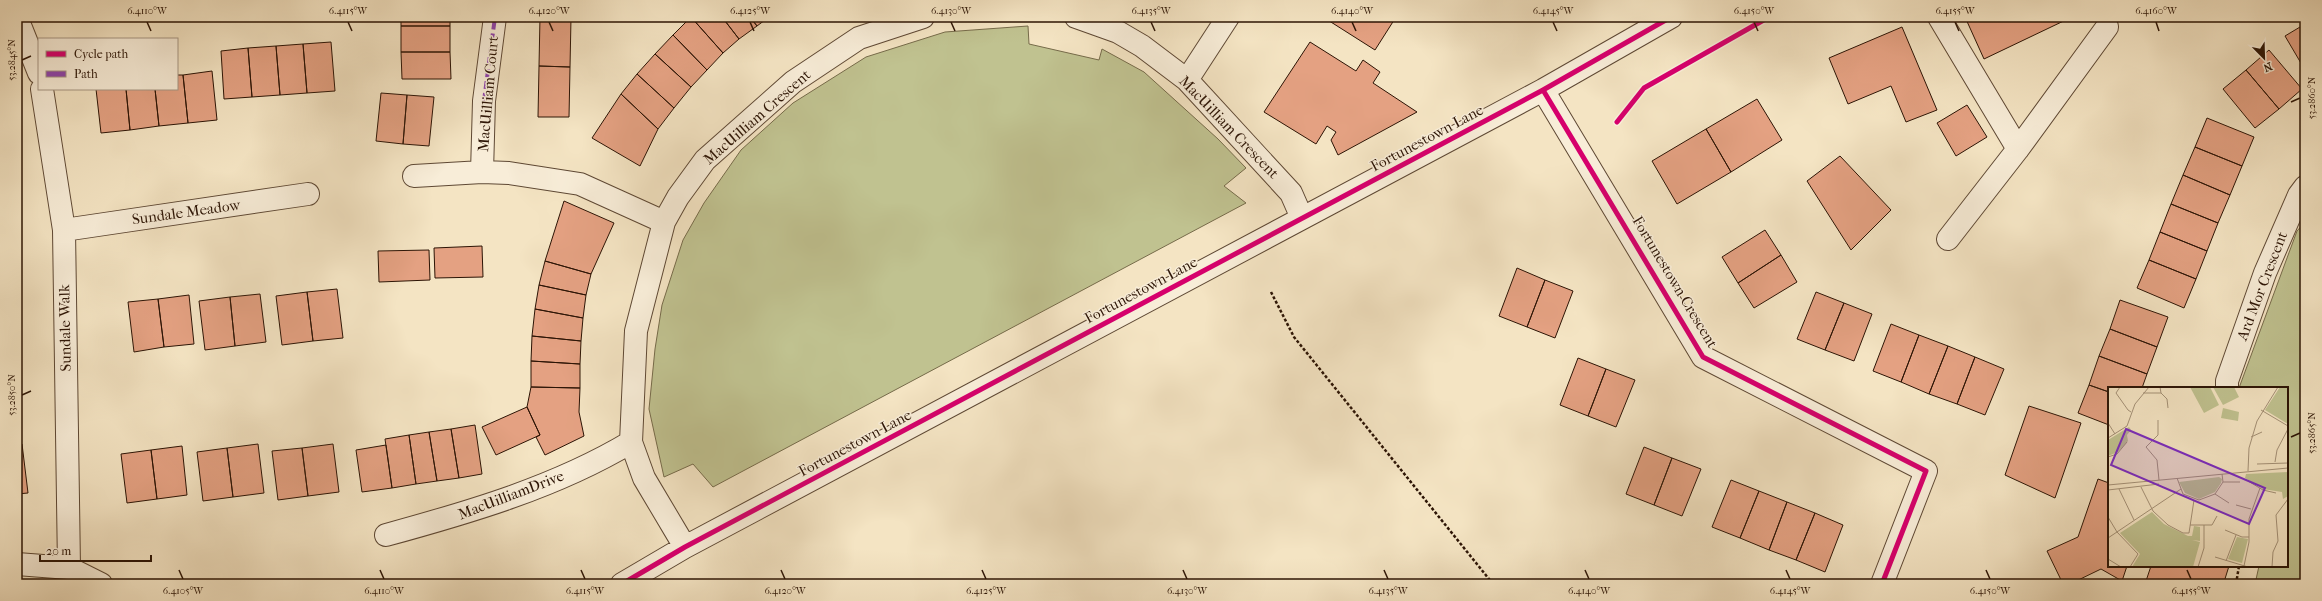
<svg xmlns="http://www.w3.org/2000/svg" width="2322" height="601" font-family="'IM FELL French Canon',serif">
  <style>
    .green { fill: #c0c290; stroke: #766b4a }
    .building { fill: #e4a182; stroke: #2c1405 }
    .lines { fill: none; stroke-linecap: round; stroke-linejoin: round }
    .minor-casing { stroke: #5e4834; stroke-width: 24 }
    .path { stroke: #2c1405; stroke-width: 2.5; stroke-dasharray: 3 2; stroke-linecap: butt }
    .minor { stroke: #f8edd8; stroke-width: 22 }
    .quiet { stroke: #8e44ad; stroke-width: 4; stroke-dasharray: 8 4; stroke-linecap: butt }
    .cycleway-casing { stroke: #f8edd8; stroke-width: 8 }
    .cycleway { stroke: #d6006c; stroke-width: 5 }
    .ticks { fill: none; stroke: #2c1405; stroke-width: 1.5 }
    .labels { text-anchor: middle; stroke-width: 3; stroke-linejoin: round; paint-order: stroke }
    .street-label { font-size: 15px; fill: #2c1405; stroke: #f8edd8 }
    .inset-road { fill: none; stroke: #a49177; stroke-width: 1 }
    .view { fill: #7b2cbf; fill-opacity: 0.15; stroke: #7b2cbf; stroke-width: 2 }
    .inset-edge { fill: none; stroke: #2c1405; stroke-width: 2 }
    .neatline { fill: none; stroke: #2c1405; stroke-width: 1.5 }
    .ticks-label { font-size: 10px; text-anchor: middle; fill: #2c1405 }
  </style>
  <rect width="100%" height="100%" fill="#f4e4c3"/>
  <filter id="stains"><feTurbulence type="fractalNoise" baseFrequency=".005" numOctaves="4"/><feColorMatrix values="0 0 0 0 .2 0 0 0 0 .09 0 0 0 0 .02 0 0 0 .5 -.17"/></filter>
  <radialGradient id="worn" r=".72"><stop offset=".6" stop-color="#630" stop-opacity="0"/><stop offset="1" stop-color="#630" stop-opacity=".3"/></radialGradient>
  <path class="green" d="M1028,26L1029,44L1099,60L1102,49L1144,72L1218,139L1246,168L1224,186L1246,203L713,487L693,464L664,477L649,409L655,349L662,305L683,240L704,203L741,150L793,103L866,57L945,32Z
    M2305,222V584H2255L2259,566H2287V388H2239L2297,231Z"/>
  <path class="building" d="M401,17H450V26H401Z
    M540,17L571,18L570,67L539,66Z
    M540,17H571V18Z
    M691,17L723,53L707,70L673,35Z
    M691,17H722L739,39L723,53Z
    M722,17H750L757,26L739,39Z
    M750,17H769L757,26Z
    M1323,17H1396L1375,50Z
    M1965,17H2072L1984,59Z
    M2305,24V70L2285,36Z
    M401,26H450V52H401Z
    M1902,27L1937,110L1906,122L1891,86L1848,104L1829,58Z
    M673,35L707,70L691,87L655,54Z
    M331,42L335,91L307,93L303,44Z
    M1310,42L1356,71L1363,60L1380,72L1373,83L1417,112L1338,155L1331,140L1336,132L1327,126L1316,144L1264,112Z
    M303,44L307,93L280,95L276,46Z
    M276,46L280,95L252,97L248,48Z
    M248,48L252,97L224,99L221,51Z
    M2269,50L2302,89L2279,109L2246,70Z
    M401,52H450L451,79H402Z
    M655,54L691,87L674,108L637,74Z
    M539,66L570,67L569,117H538Z
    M2246,70L2279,109L2255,128L2223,89Z
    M212,71L217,120L188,123L183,75Z
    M637,74L674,108L658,129L621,94Z
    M177,75H183L188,123L159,126L155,89H177Z
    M96,89H126L130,130L101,133Z
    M126,89H155L159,126L130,130Z
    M381,93L407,95L403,144L376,141Z
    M621,94L658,129L640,166L592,138Z
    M407,95L434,97L429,146L403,144Z
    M1757,99L1782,140L1731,172L1706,129Z
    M1967,105L1987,137L1956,156L1937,123Z
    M2207,118L2254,137L2242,166L2195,147Z
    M1706,129L1731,172L1677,204L1652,161Z
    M2195,147L2242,166L2230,195L2183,175Z
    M1840,156L1891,210L1851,250L1807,181Z
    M2183,175L2230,195L2218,223L2171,204Z
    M564,201L614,223L591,274L545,261Z
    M2171,204L2218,223L2207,251L2160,232Z
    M1765,230L1781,255L1738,283L1722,257Z
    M2160,232L2207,251L2196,279L2149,260Z
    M482,246L483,277L435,278L434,248Z
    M429,250L430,280L379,282L378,251Z
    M1781,255L1797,282L1754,308L1738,283Z
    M2149,260L2196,279L2184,308L2137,288Z
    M545,261L591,274L586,295L539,285Z
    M1517,268L1545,280L1527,327L1499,316Z
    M1545,280L1573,291L1555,338L1527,327Z
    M539,285L586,295L583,318L535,309Z
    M337,289L343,338L313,341L307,292Z
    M307,292L313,341L282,345L276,296Z
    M1816,292L1844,303L1825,350L1797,339Z
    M260,294L266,342L235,346L230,297Z
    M189,295L194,344L164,347L158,299Z
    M230,297L235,346L205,350L199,301Z
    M158,299L164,347L134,352L128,302Z
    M2120,300L2168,317L2157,347L2110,329Z
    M1844,303L1872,314L1854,361L1825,350Z
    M535,309L583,318L581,341L532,336Z
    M1891,324L1919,335L1901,382L1873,371Z
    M2110,329L2157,347L2147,374L2099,356Z
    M1919,335L1948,346L1929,394L1901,382Z
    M532,336L581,341L580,364L531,361Z
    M1948,346L1975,357L1957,404L1929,394Z
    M2099,356L2147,374L2142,388H2109V392L2089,385Z
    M1975,357L2004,369L1985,415L1957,404Z
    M1578,358L1606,369L1588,416L1560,405Z
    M531,361L580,364V388L531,387Z
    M1606,369L1635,380L1616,427L1588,416Z
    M2089,385L2109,392V425L2078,413Z
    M531,387L580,388L579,412L584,436L545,455L536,437L540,435L527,407Z
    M2029,406L2081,423L2055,498L2005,475Z
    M527,407L540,435L496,455L482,427Z
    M475,425L482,474L459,478L451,429Z
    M451,429L459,478L437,481L429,432Z
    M429,432L437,481L416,484L409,435Z
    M409,435L416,484L392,488L385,439Z
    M22,444L28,493L17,494V445Z
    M258,444L264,493L233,497L227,448Z
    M333,444L339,492L308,496L302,448Z
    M386,445L392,488L362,492L356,450Z
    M182,446L187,495L157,499L151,450Z
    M1644,447L1672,458L1654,505L1626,494Z
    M227,448L233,497L203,501L197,452Z
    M302,448L308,496L278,500L272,451Z
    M151,450L157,499L127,503L121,454Z
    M1672,458L1701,469L1682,516L1654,505Z
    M2098,479L2109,483V566H2127L2122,581L2101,569L2070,584H2063L2047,551L2078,537Z
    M1731,480L1759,491L1740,538L1712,527Z
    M1759,491L1787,502L1769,550L1740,538Z
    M1787,502L1815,513L1796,560L1769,550Z
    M1815,513L1843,525L1825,572L1796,560Z
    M2151,566H2229L2224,582L2227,584H2145Z
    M1980,580L1992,584H1979Z"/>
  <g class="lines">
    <defs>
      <path id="minor" d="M1076,17L1118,32L1142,46L1187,80L1291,193L1302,218
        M1939,17L2018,149
        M17,18L39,73
        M1187,80L1228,17
        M42,89L64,230L69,568
        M1543,90L1703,357L1926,471L1882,584
        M482,172L484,101L495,17
        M414,176L482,172L509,173L580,184L664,222
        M64,230L308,194
        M1948,239L2018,149L2107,27
        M2227,388V381L2265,273L2299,195L2305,187
        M386,535C470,512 556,487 631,442
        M685,547L644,478L631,442L636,331L664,222L678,197L705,160L793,82L859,38L923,17
        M17,564L69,568L101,584
        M622,584L685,547L1543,90L1671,17"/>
    </defs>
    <use href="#minor" class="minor-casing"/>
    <path class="path" d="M1271,292L1294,337L1493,584
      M2236,584L2239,566"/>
    <use href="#minor" class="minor"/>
    <path class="quiet" d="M484,101L495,17"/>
    <defs>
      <path id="cycleway" d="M1543,90L1703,357L1926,471L1882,584
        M1617,122L1644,88L1769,17
        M622,584L685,547L1543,90L1671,17"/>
    </defs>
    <use href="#cycleway" class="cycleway-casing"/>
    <use href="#cycleway" class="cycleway"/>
  </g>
  <path class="ticks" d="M147,22L151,31M348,22L352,31M549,22L553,31M750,22L754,31M951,22L955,31M1151,22L1155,31M1352,22L1356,31M1553,22L1557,31M1754,22L1758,31M1955,22L1959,31M2156,22L2159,31M22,60L31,56M2291,102L2300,98M22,395L31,391M2291,437L2300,433M179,570L183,579M380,570L384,579M581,570L585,579M781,570L785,579M982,570L986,579M1183,570L1187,579M1384,570L1388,579M1585,570L1589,579M1786,570L1790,579M1986,570L1990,579M2187,570L2191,579"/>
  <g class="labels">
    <g class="street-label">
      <text transform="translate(488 94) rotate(-85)" y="5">MacUilliam Court</text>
      <text transform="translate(757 117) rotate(-41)" y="5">MacUilliam Crescent</text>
      <text transform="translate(1229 127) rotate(46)" y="5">MacUilliam Crescent</text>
      <text transform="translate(1427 138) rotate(-28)" y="5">Fortunestown Lane</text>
      <text transform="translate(186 212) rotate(-8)" y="5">Sundale Meadow</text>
      <text transform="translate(1675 282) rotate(59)" y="5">Fortunestown Crescent</text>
      <text transform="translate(2262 286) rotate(-69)" y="5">Ard Mor Crescent</text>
      <text transform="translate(1141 290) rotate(-28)" y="5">Fortunestown Lane</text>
      <text transform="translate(65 328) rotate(-91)" y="5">Sundale Walk</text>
      <text transform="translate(855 443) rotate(-28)" y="5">Fortunestown Lane</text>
      <text transform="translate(511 495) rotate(-21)" y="5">MacUilliamDrive</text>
    </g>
  </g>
  <g transform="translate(2108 387)">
    <rect width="180" height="180" fill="#f4e4c3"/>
    <path d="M82,0H102L111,18L96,26ZM105,0H126L131,10L115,18ZM172,0H180V37L157,23ZM115,21L131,25L130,34L113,31ZM21,40L23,43L19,48L20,54L10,65L0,69V53ZM180,85V109L175,112L174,105L155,102L137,91L138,87ZM111,90L114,92L113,96L107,105L91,112L77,106L71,95ZM44,125L56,137L80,149H84L86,139L92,140V154L84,153L92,155L85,180H24L32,167L12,146ZM129,150L140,152L134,176L120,172Z" fill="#c0c290"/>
    <path class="inset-road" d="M12,0L8,6L20,23L23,25M52,0L53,6L59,12L60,21M35,6H53M153,23L180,39M50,33V48L38,60L49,73L51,93M0,36L7,47M143,50L154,45M0,51L19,39L27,17L41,0M0,70L9,67L19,55M167,75L169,63L180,42M149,77L180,76M140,84L141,61L149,34L170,0M69,91L75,107L91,113L107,107L115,95L114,87M140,94L155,103L168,106M115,95H132M0,98L180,81M33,100L45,124L60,138L75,146H81L86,113M11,102L26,133M0,103L51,97M107,107L121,116M128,118L143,122M0,130L9,145L30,167L22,180M82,138H104L109,129M117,143L134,150H141M0,151L73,102M107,170L140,180M0,172L13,180M118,174L128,148M136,179L141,155V132L152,101M90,180L96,161V138M164,180L165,165L170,154L168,128L180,112"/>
    <path class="view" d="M18,42L157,101L141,137L3,78Z"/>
    <rect width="180" height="180" class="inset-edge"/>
  </g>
  <rect width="2322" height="601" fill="none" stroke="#f4e4c3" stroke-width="44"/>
  <rect x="38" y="38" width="140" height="52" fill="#f8edd8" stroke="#a69684"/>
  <rect x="46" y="51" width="20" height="6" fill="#d6006c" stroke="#a69684"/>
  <text x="74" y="58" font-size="12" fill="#2c1405">Cycle path</text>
  <rect x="46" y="71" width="20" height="6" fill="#8e44ad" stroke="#a69684"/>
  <text x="74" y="78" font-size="12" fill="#2c1405">Path</text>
  <g transform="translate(2264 58) rotate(157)" stroke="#f8edd8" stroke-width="3" paint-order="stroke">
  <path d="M0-3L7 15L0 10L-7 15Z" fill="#2c1405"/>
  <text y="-6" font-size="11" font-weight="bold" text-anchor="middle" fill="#2c1405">N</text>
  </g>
  <path d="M40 555v6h111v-6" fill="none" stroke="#2c1405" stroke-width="2"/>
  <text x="46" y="555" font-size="12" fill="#2c1405" stroke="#f8edd8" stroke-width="3" paint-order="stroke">20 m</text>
  <rect x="22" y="22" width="2278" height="557" class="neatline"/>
  <g class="ticks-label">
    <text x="147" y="14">6.4110°W</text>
    <text x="348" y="14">6.4115°W</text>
    <text x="549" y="14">6.4120°W</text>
    <text x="750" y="14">6.4125°W</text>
    <text x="951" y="14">6.4130°W</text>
    <text x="1151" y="14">6.4135°W</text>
    <text x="1352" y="14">6.4140°W</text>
    <text x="1553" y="14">6.4145°W</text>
    <text x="1754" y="14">6.4150°W</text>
    <text x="1955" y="14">6.4155°W</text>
    <text x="2156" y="14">6.4160°W</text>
    <text transform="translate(11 60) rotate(-90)" y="4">53.2845°N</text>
    <text transform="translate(2311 98) rotate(-90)" y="4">53.2860°N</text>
    <text transform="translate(11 395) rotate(-90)" y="4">53.2850°N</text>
    <text transform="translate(2311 433) rotate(-90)" y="4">53.2865°N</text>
    <text x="183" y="594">6.4105°W</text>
    <text x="384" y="594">6.4110°W</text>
    <text x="585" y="594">6.4115°W</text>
    <text x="785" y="594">6.4120°W</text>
    <text x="986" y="594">6.4125°W</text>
    <text x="1187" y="594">6.4130°W</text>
    <text x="1388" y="594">6.4135°W</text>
    <text x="1589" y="594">6.4140°W</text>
    <text x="1790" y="594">6.4145°W</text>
    <text x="1990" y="594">6.4150°W</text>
    <text x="2191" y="594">6.4155°W</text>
  </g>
  <rect width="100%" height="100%" filter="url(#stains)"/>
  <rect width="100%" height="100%" fill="url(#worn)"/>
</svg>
